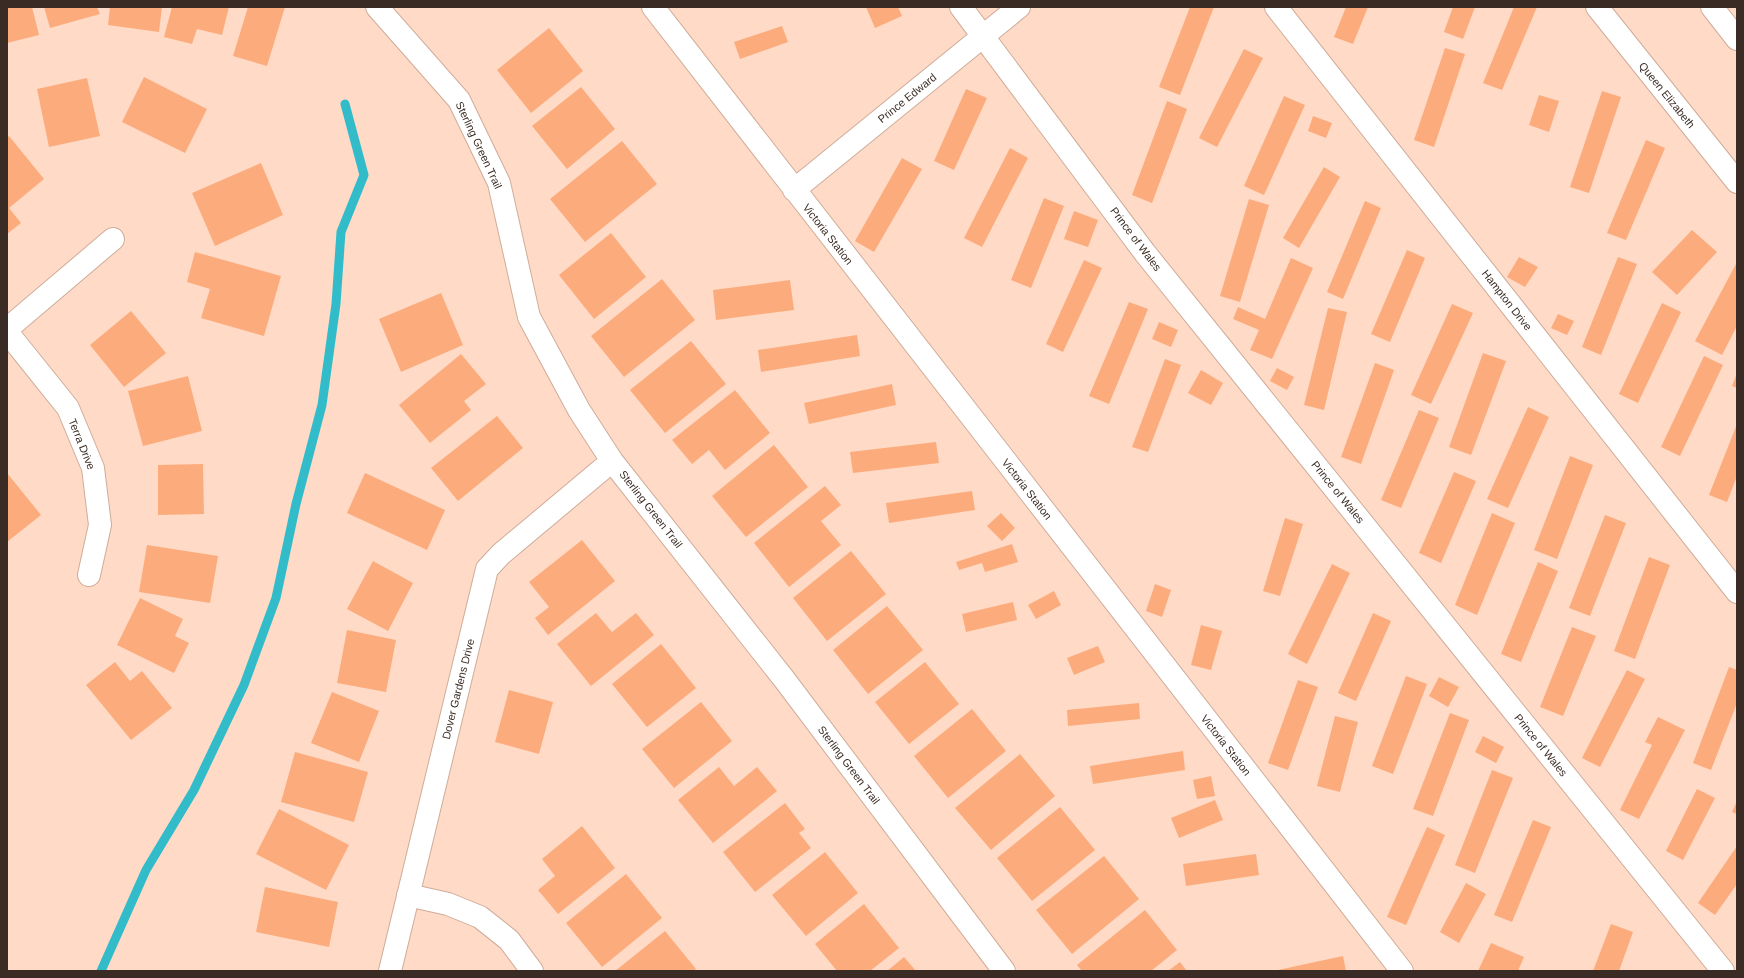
<svg xmlns="http://www.w3.org/2000/svg" width="1744" height="978" font-family="Helvetica,sans-serif">
  <style>
    .lines { fill: none; stroke-linecap: round; stroke-linejoin: round }
    .stream { stroke: #32bcca; stroke-width: 9 }
    .building { fill: #fcac7c }
    .minor-casing { stroke: #cfac9a; stroke-width: 24 }
    .major-casing { stroke: #cfac9a; stroke-width: 24 }
    .minor { stroke: #fff; stroke-width: 22 }
    .major { stroke: #fff; stroke-width: 22 }
    .labels { text-anchor: middle; stroke-width: 3; stroke-linejoin: round; paint-order: stroke }
    .street-label { font-size: 11px; fill: #3a2c25; stroke: #fff }
  </style>
  <rect width="100%" height="100%" fill="#fedac7"/>
  <g class="lines">
    <path class="stream" d="M101,971L146,870L194,790L244,685L276,598L296,504L322,405L336,304L341,232L364,175L345,104"/>
  </g>
  <path class="building" d="M7,7H32L39,35L7,43Z
    M44,7H97L100,14L50,28Z
    M110,7H162L159,32L108,25Z
    M172,7H229L222,35L197,29L192,44L164,37Z
    M248,7H285L267,66L233,56Z
    M866,7H898L902,16L875,28Z
    M1190,7H1214L1180,95L1159,87Z
    M1346,7H1368L1353,44L1334,37Z
    M1453,7H1475L1463,39L1444,32Z
    M1514,7H1537L1502,90L1483,83Z
    M782,26L788,42L740,59L734,42Z
    M549,28L583,71L531,113L497,70Z
    M1445,48L1465,54L1434,147L1414,140Z
    M1244,49L1263,58L1217,147L1199,138Z
    M144,77L207,109L185,153L122,122Z
    M87,78L100,136L49,147L37,89Z
    M581,87L615,129L567,169L532,126Z
    M966,89L987,98L954,170L934,161Z
    M1602,91L1621,97L1589,193L1570,187Z
    M1539,95L1559,101L1549,132L1529,125Z
    M1284,96L1305,105L1264,195L1244,186Z
    M1167,101L1187,109L1152,203L1132,195Z
    M1313,116L1332,123L1326,138L1308,131Z
    M9,136L44,179L9,208L21,223L7,234V138Z
    M1646,140L1665,148L1626,240L1607,233Z
    M622,141L657,184L585,242L550,199Z
    M1010,148L1028,158L982,247L964,238Z
    M902,158L922,169L874,252L855,241Z
    M261,163L283,215L215,246L192,193Z
    M1324,167L1340,177L1299,248L1283,238Z
    M1044,198L1064,206L1031,288L1011,280Z
    M1249,199L1269,205L1240,302L1220,296Z
    M1365,201L1381,208L1343,299L1327,292Z
    M1074,211L1098,220L1088,247L1064,239Z
    M1692,230L1717,252L1677,295L1652,272Z
    M611,233L646,277L594,319L559,275Z
    M1407,250L1425,258L1390,342L1371,334Z
    M195,252L281,276L264,336L201,318L210,289L187,282Z
    M1519,257L1538,267L1525,287L1507,277Z
    M1618,257L1637,264L1601,355L1582,347Z
    M1291,258L1313,268L1272,359L1250,350L1259,330L1233,319L1238,307L1265,319Z
    M1084,260L1102,268L1063,352L1046,344Z
    M1737,262V326L1722,355L1695,341Z
    M662,279L695,320L624,377L591,336Z
    M790,280L794,310L716,320L713,290Z
    M441,293L463,345L401,372L379,319Z
    M1129,302L1148,309L1109,404L1089,396Z
    M1662,303L1681,312L1638,403L1619,394Z
    M1452,304L1473,313L1431,404L1411,395Z
    M1328,308L1347,312L1324,410L1304,405Z
    M131,311L166,353L124,387L90,345Z
    M1558,314L1574,321L1567,335L1551,328Z
    M1159,322L1178,330L1171,347L1152,339Z
    M857,335L860,356L761,372L758,350Z
    M691,341L726,384L665,433L630,390Z
    M1483,353L1506,361L1471,455L1449,447Z
    M461,354L486,384L464,401L471,410L430,443L399,405Z
    M1704,356L1723,365L1680,456L1661,447Z
    M1165,359L1181,365L1148,452L1132,447Z
    M1375,363L1394,370L1361,464L1341,457Z
    M1277,368L1294,377L1287,390L1270,381Z
    M1201,370L1223,383L1211,405L1188,393Z
    M1737,373V388L1732,386Z
    M188,376L202,431L143,446L128,391Z
    M892,384L896,405L809,424L804,403Z
    M735,390L770,433L725,470L709,450L692,464L672,440Z
    M1528,407L1549,417L1508,508L1487,499Z
    M1419,410L1439,418L1401,508L1381,500Z
    M497,416L523,448L458,501L431,468Z
    M1737,424V476L1727,502L1709,495Z
    M936,442L939,463L853,473L850,452Z
    M774,445L808,487L746,537L712,496Z
    M1570,456L1593,465L1557,559L1534,550Z
    M203,464L204,514L158,515V465Z
    M1454,472L1476,481L1441,563L1419,553Z
    M7,473L41,515L7,542Z
    M365,473L445,510L427,550L347,513Z
    M825,486L841,505L821,521L841,545L789,587L754,543Z
    M972,491L975,510L889,523L886,503Z
    M1001,513L1015,528L1002,541L987,526Z
    M1492,513L1515,523L1477,615L1455,605Z
    M1605,515L1626,523L1590,616L1569,608Z
    M1285,518L1303,524L1280,596L1263,591Z
    M582,540L615,581L548,635L535,618L549,607L529,582Z
    M1012,544L1018,562L985,572L982,563L959,570L956,562Z
    M147,545L218,556L210,603L139,592Z
    M851,551L886,594L827,641L793,598Z
    M1649,557L1670,565L1635,659L1614,651Z
    M373,561L413,583L388,631L347,609Z
    M1538,562L1558,571L1521,662L1501,654Z
    M1332,564L1350,573L1307,664L1288,654Z
    M1155,584L1171,590L1162,617L1146,611Z
    M1054,591L1061,605L1036,619L1028,605Z
    M140,598L183,619L175,636L189,643L174,673L117,645Z
    M1013,602L1017,620L966,632L962,614Z
    M887,606L923,650L868,694L833,650Z
    M596,613L612,632L636,613L654,635L591,686L557,644Z
    M1373,613L1391,621L1356,701L1338,693Z
    M1201,625L1222,631L1211,670L1191,665Z
    M1572,627L1596,636L1563,716L1540,707Z
    M347,630L396,640L386,692L337,683Z
    M661,644L696,688L647,727L612,684Z
    M1098,646L1105,662L1074,675L1067,658Z
    M115,662L130,681L142,671L172,708L131,740L86,685Z
    M925,662L959,704L909,744L875,702Z
    M1729,667L1737,670V703L1711,770L1693,763Z
    M1627,670L1645,679L1600,767L1582,758Z
    M1406,676L1427,684L1393,774L1372,766Z
    M1439,677L1459,687L1448,707L1429,696Z
    M1298,680L1318,687L1288,770L1268,763Z
    M509,690L553,702L539,754L495,742Z
    M332,692L379,711L359,762L311,743Z
    M701,702L732,741L674,788L642,749Z
    M1139,703L1140,719L1068,726L1067,710Z
    M972,709L1006,751L948,798L914,756Z
    M1450,713L1469,720L1433,816L1413,809Z
    M1335,716L1358,722L1340,792L1317,786Z
    M1658,717L1685,730L1639,819L1620,810L1652,745L1645,742Z
    M1483,736L1504,747L1496,763L1475,752Z
    M1183,751L1185,770L1093,784L1090,766Z
    M295,752L368,772L354,822L281,802Z
    M1020,754L1055,796L991,850L955,808Z
    M719,767L734,786L757,767L777,791L713,843L678,800Z
    M1492,770L1513,778L1475,873L1455,865Z
    M1211,776L1215,796L1197,799L1193,780Z
    M1697,789L1715,798L1683,860L1666,851Z
    M1215,800L1223,820L1179,838L1171,818Z
    M1737,801V814L1732,812Z
    M785,803L805,829L799,833L811,848L755,892L723,852Z
    M1060,807L1095,850L1032,901L997,858Z
    M279,809L349,845L326,890L256,854Z
    M1533,820L1551,827L1512,922L1494,915Z
    M582,826L615,868L558,914L538,890L555,876L542,859Z
    M1427,827L1445,835L1406,925L1387,917Z
    M1737,846V884L1715,915L1698,903Z
    M825,852L858,893L806,936L772,895Z
    M1256,854L1259,875L1186,886L1183,864Z
    M1104,856L1139,899L1072,954L1036,910Z
    M626,874L662,918L602,967L566,923Z
    M1466,883L1486,894L1459,943L1440,932Z
    M265,887L338,902L329,947L256,932Z
    M864,904L899,948L870,971H837L815,944Z
    M1145,910L1177,950L1151,971H1082L1077,965Z
    M1611,924L1633,932L1619,971H1593Z
    M665,931L696,969L693,971H615Z
    M1491,943L1524,957L1518,971H1478Z
    M1343,956L1346,971H1278V970Z
    M904,957L916,971H887Z
    M1180,962L1187,971H1168Z"/>
  <g class="lines">
    <defs>
      <path id="minor" d="M377,7L459,100L499,183L529,317L579,410L612,461L784,679L1004,971
        M653,7L1402,971
        M961,7L1145,253L1723,971
        M1276,7L1737,592
        M1597,7L1737,182
        M794,190L1019,7
        M7,329L113,239
        M7,332L68,408L93,468L100,525L89,575
        M408,895L448,904L480,917L509,940L532,971
        M390,971L487,569L501,554L612,461"/>
      <path id="major" d="M1712,7L1737,39"/>
    </defs>
    <use href="#minor" class="minor-casing"/>
    <use href="#major" class="major-casing"/>
    <use href="#minor" class="minor"/>
    <use href="#major" class="major"/>
  </g>
  <g class="labels">
    <g class="street-label">
      <text transform="translate(1667 95) rotate(51)" y="4">Queen Elizabeth</text>
      <text transform="translate(907 98) rotate(-39)" y="4">Prince Edward</text>
      <text transform="translate(479 145) rotate(65)" y="4">Sterling Green Trail</text>
      <text transform="translate(828 234) rotate(52)" y="4">Victoria Station</text>
      <text transform="translate(1136 239) rotate(53)" y="4">Prince of Wales</text>
      <text transform="translate(1507 300) rotate(52)" y="4">Hampton Drive</text>
      <text transform="translate(82 444) rotate(68)" y="4">Terra Drive</text>
      <text transform="translate(1027 489) rotate(52)" y="4">Victoria Station</text>
      <text transform="translate(1338 492) rotate(51)" y="4">Prince of Wales</text>
      <text transform="translate(651 509) rotate(52)" y="4">Sterling Green Trail</text>
      <text transform="translate(458 689) rotate(-76)" y="4">Dover Gardens Drive</text>
      <text transform="translate(1226 745) rotate(52)" y="4">Victoria Station</text>
      <text transform="translate(1541 745) rotate(51)" y="4">Prince of Wales</text>
      <text transform="translate(849 765) rotate(53)" y="4">Sterling Green Trail</text>
    </g>
  </g>
  <rect width="1744" height="978" fill="none" stroke="#3a2c25" stroke-width="16"/>
</svg>
